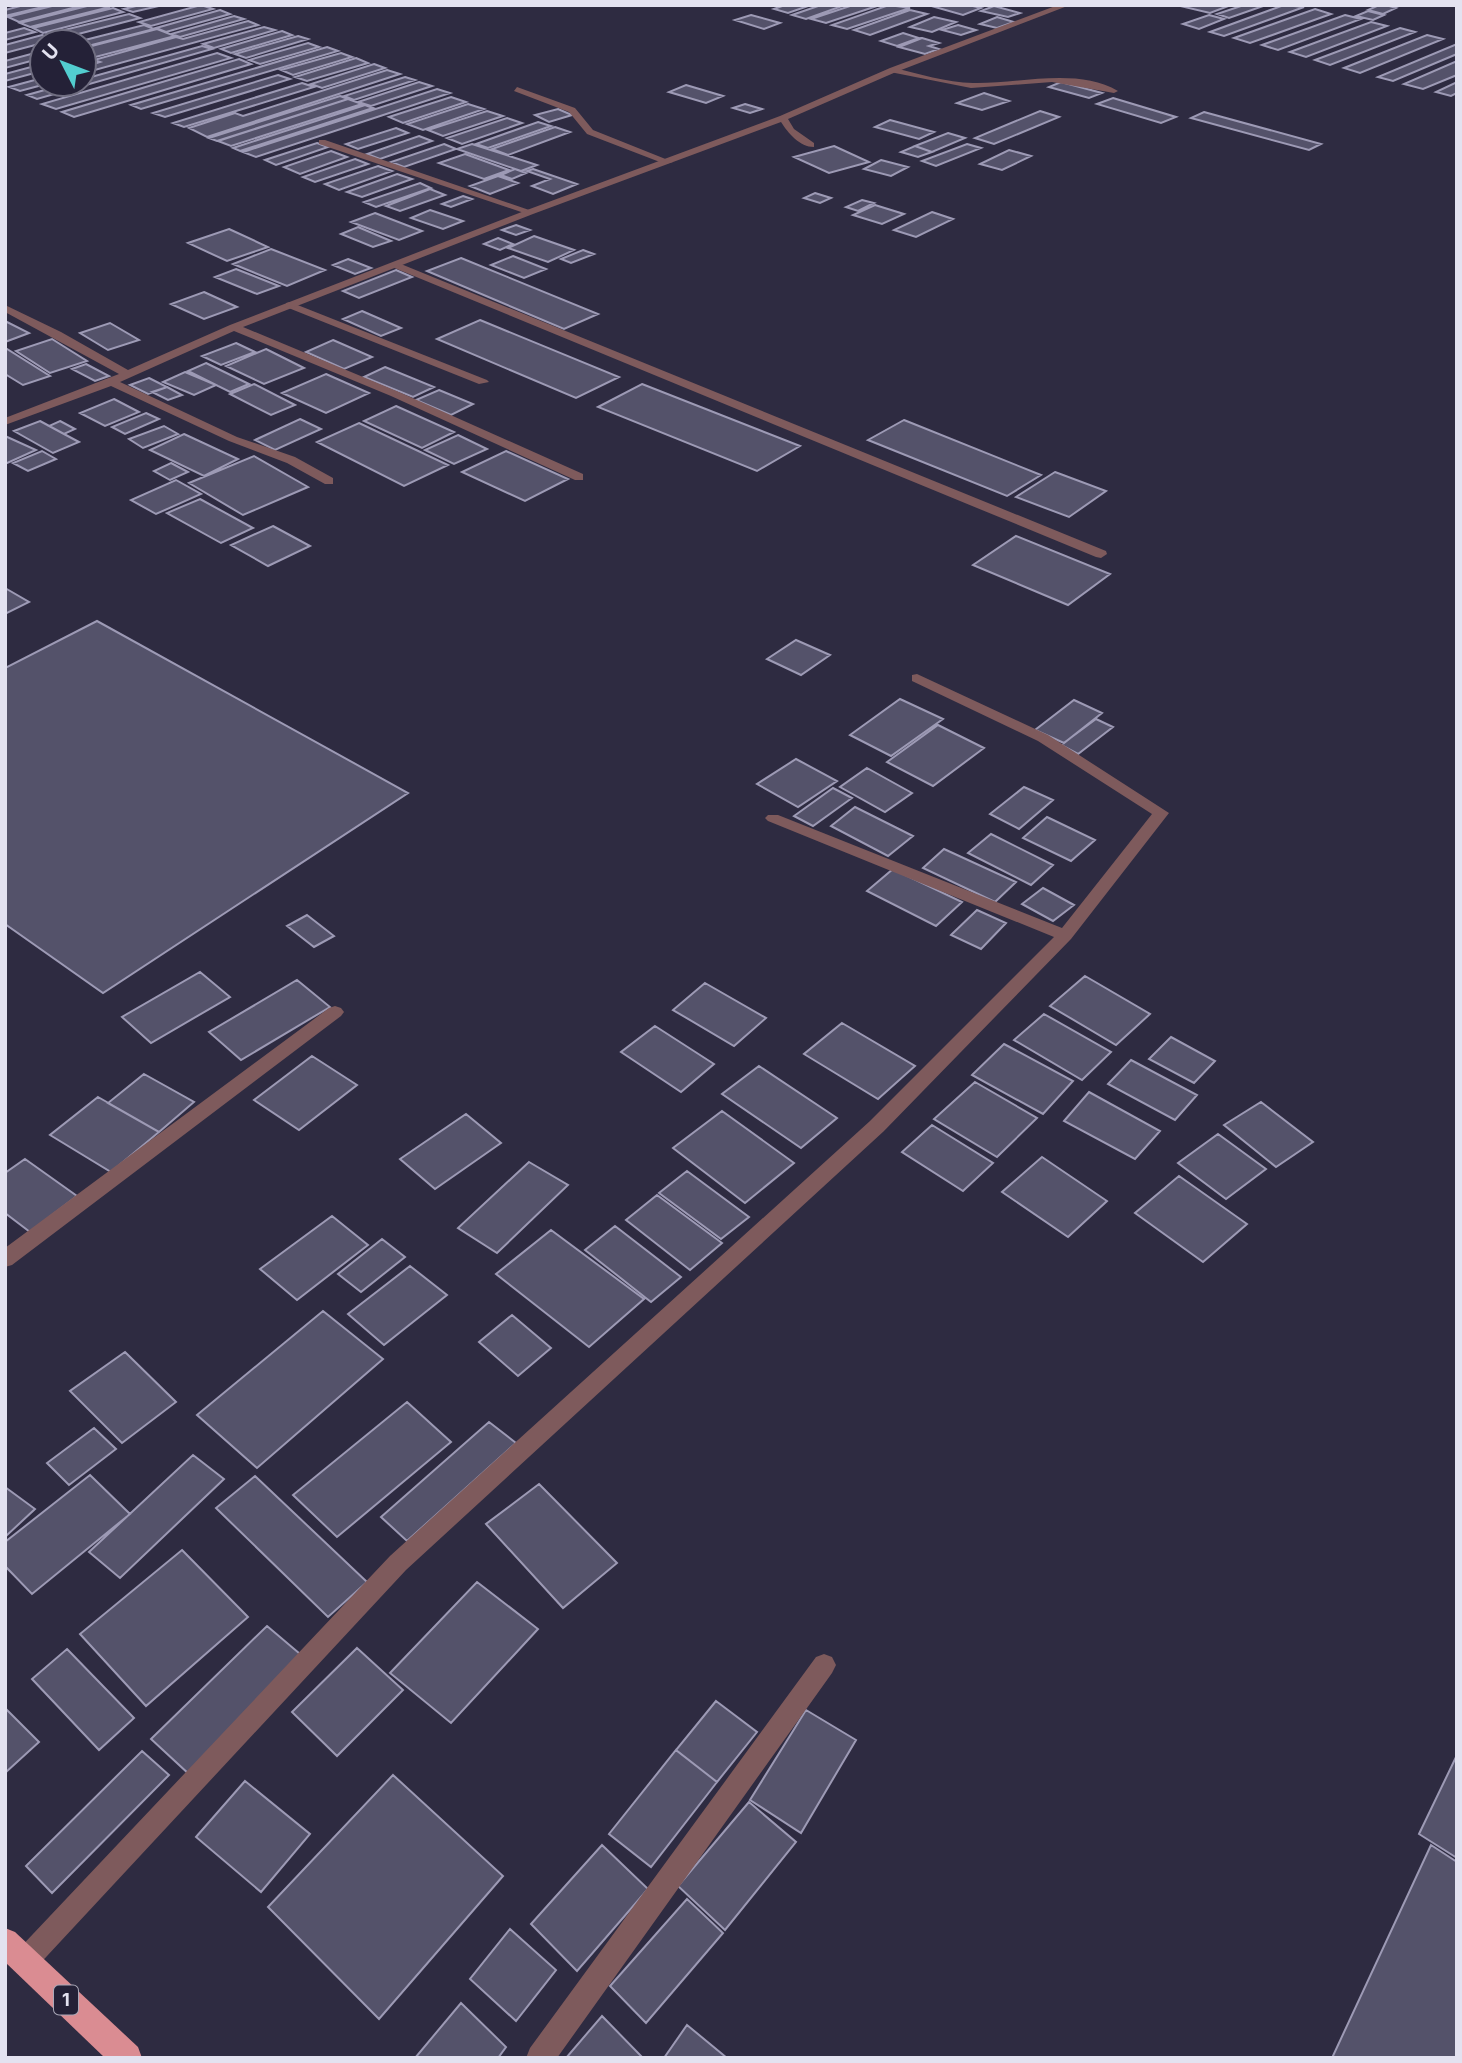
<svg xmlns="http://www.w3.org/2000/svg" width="1462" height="2063" font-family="Inter,sans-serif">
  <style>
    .building { fill: #54526a; stroke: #9d9ab5; stroke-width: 2 }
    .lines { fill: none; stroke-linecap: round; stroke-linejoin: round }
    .service { fill: #7e5a5c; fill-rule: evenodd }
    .minor { fill: #7e5a5c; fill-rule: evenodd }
    .trunk { fill: #da8c92; fill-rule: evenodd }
    .labels { text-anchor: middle; stroke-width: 6; stroke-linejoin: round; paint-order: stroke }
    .shield { fill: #242137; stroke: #aaa8b8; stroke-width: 2 }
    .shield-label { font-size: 18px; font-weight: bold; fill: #e3e2f0 }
  </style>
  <rect width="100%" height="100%" fill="#2e2b41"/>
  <path class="building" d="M24,5H51L5,16V10Z
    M56,5H84L19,22L8,17Z
    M91,5L110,7L30,27L20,23Z
    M140,5H163L133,12L124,9Z
    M201,5L213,9L151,26L139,22Z
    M785,5H811L788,13L774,9Z
    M821,5H845L806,19L792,15Z
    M853,5H880L826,23L811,19Z
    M889,5L910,8L847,29L832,25Z
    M928,5H969L981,8L963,15Z
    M1182,5H1231L1210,13L1180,6Z
    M1244,5H1266L1229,18L1217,14Z
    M1284,5L1304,7L1224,36L1210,32Z
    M1379,5H1386L1396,8L1383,14L1368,10Z
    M994,6L1020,13L1008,17L981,11Z
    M113,8L123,12L43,33L33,28Z
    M1315,9L1331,14L1250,43L1234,38Z
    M220,10L230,14L166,32L156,28Z
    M910,10L927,14L870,35L854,30Z
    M1368,11L1384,15L1373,20L1356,16Z
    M129,14L140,18L59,39L48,34Z
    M751,15L780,23L764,29L735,20Z
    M1209,15L1224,19L1199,29L1183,24Z
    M1345,15L1361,19L1278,50L1262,45Z
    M234,16L244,19L180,37L171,34Z
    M934,17L956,22L932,32L910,27Z
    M997,17L1014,22L997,28L980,24Z
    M248,21L258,25L84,73V67L100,62L94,60L176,37L183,39Z
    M1371,22L1387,26L1306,57L1290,52Z
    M144,25L154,29L84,47V42H77Z
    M958,25L976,30L961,35L942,30Z
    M264,27L275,30L214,48L203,44Z
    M24,28L35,32L5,40V33Z
    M1400,28L1415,32L1330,65L1315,60Z
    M157,29L175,36L84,60V48Z
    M282,31L292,35L231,53L221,49Z
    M903,33L919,38L897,46L881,41Z
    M42,35L54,40L5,53V45Z
    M1427,35L1443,39L1360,73L1344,68Z
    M298,36L308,39L246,58L235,54Z
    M922,38L939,43L929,46L939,49L925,54L899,47Z
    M308,43L319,47L260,64L249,60Z
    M1457,44V54L1393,81L1378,77Z
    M202,46L212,49L37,99L27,95L66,84H84V79Z
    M327,47L338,51L141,109L131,105Z
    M42,51V58L5,68V61Z
    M217,53L231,58L56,109L42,104Z
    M341,53L352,57L293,75L281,70Z
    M356,58L368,63L307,81L295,77Z
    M239,59L251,64L74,117L62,112Z
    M1457,61V75L1423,89L1404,84Z
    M42,64V71L5,81V74Z
    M374,64L385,68L322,88L311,84Z
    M387,70L400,74L207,137L189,128L235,113L243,116Z
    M278,75L290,79L165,117L153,113Z
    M405,77L415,80L354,100L344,96Z
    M42,78V84H46L20,91L9,87Z
    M419,82L432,86L371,106L358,102Z
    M1061,82L1102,93L1089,98L1049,87Z
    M1457,82V93L1451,96L1436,92Z
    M302,83L314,87L184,127L173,123Z
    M686,85L723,96L706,103L669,92Z
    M437,89L450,93L256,157L243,152Z
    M984,93L1009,101L982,110L957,103Z
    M340,96L348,99L217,141L209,138Z
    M451,97L466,102L403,123L389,117Z
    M1113,98L1176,117L1161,123L1097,104Z
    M348,99L362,104L231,146L218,141Z
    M468,104L484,109L423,130L407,124Z
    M745,104L762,109L750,113L733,108Z
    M365,105L373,108L240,151L233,148Z
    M558,109L572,115L549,122L535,115Z
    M487,111L503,116L443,136L428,130Z
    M1040,111L1059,117L994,144L975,138Z
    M1204,112L1321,144L1309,150L1191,118Z
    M507,118L522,123L462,144L447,138Z
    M890,120L934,132L919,139L875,127Z
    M538,122L551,126L488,148L476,144Z
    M555,127L570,132L508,155L492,149Z
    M396,128L408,133L358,149L346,144Z
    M948,133L965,138L932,152L915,146Z
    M419,136L432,141L380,159L367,154Z
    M317,143L328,147L276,165L265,160Z
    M444,144L456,149L404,167L391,162Z
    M472,144L537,165L521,171L457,149Z
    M967,144L981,148L936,166L922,161Z
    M834,146L869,162L829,173L794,157Z
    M915,146L932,152L918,157L901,152Z
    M1009,150L1031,156L1002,170L980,164Z
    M331,151L347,157L300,174L284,167Z
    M465,154L509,170L484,179L439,163Z
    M355,159L368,164L315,182L303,177Z
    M881,160L908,167L891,176L864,169Z
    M378,166L392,171L339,190L325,184Z
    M515,169L526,173L512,179L501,175Z
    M533,169L577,184L553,194L532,186L550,179L527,171Z
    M397,174L412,179L362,197L347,192Z
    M498,176L518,183L490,194L470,186Z
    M420,183L431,188L376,207L364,202Z
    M430,189L445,195L400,211L386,206Z
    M815,193L831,198L820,203L804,198Z
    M463,196L472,199L451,207L442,204Z
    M862,200L874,203L858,211L846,207Z
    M875,205L904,214L882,224L853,215Z
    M430,210L463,221L443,229L411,218Z
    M932,212L953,219L916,237L894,230Z
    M375,213L422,231L399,240L351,222Z
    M516,225L530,230L516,235L502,230Z
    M358,227L391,241L373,247L341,234Z
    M229,229L268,247L227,261L188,243Z
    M534,236L574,250L548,262L508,248Z
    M498,238L513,244L500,250L484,244Z
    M271,249L325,270L287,286L233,264Z
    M583,250L594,254L571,263L561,259Z
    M513,256L546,269L524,278L491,265Z
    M461,258L598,314L564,329L427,271Z
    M348,259L371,268L355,274L333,265Z
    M236,269L279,286L257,294L215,277Z
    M396,270L412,277L359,298L343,291Z
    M204,292L237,307L204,319L171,304Z
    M362,311L401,328L381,336L343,319Z
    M480,320L619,377L576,398L437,339Z
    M5,321L29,333L5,342Z
    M110,323L139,340L108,350L80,333Z
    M52,339L87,361L50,373L16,351Z
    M333,340L372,357L344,369L306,352Z
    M236,343L255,352L221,365L202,356Z
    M5,349H7L50,376L23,385L5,374Z
    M266,349L304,368L264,384L226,366Z
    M206,363L249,384L230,392L188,371Z
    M86,364L109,376L95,381L72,369Z
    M385,367L434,387L413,397L364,377Z
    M185,372L216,385L194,395L163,382Z
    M326,374L369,393L326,413L282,393Z
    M149,378L167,387L148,394L130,385Z
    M254,384L295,405L271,415L230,394Z
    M642,384L800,446L757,471L598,407Z
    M167,387L182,395L168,400L152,392Z
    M439,390L473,404L451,415L416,400Z
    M114,399L139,412L105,426L80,413Z
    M396,406L454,432L422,448L364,421Z
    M146,413L159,419L125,434L112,427Z
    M300,419L321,429L275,450L255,440Z
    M904,420L1041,475L1007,496L868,440Z
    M40,421L64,434L79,442L53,453L14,431Z
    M60,421L75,429L64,434L49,426Z
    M359,423L448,465L404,486L317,442Z
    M164,426L178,434L143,448L129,439Z
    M184,434L238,459L204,476L150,450Z
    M458,435L487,449L454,464L425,450Z
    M5,436L36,450L5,464Z
    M42,451L56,459L28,471L13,463Z
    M506,451L568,479L525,501L462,472Z
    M254,456L308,487L243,515L189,483Z
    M171,463L188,472L170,480L154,471Z
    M1055,472L1106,491L1069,517L1016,497Z
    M176,480L201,494L156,514L131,500Z
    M200,499L253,528L221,543L167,513Z
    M273,526L310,546L268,566L231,545Z
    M1016,536L1110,574L1068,605L973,565Z
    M5,588L29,602L5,614Z
    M97,621L408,793L103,993L5,924V668Z
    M796,640L830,655L801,675L767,659Z
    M900,699L943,719L891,756L850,735Z
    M1074,700L1102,713L1064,743L1035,730Z
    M1096,719L1113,727L1078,754L1061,745Z
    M938,725L984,748L933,786L887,762Z
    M796,759L837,781L798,807L757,784Z
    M867,768L912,793L885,812L840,787Z
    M1024,787L1053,800L1019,829L990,814Z
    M833,788L852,798L813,826L794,816Z
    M855,807L913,836L888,856L831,826Z
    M1047,817L1095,840L1071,861L1023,838Z
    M991,834L1053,865L1031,885L968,853Z
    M944,849L1016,882L995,902L923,868Z
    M893,869L962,902L936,926L867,891Z
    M1043,888L1074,905L1053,921L1022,904Z
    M977,910L1006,923L981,949L951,935Z
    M307,915L334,936L314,947L287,926Z
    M200,972L230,997L151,1043L122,1017Z
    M1085,976L1150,1014L1116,1045L1050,1006Z
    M297,980L330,1007L241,1060L209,1032Z
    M705,983L766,1018L734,1046L673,1010Z
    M1044,1014L1111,1052L1082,1080L1014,1040Z
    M842,1023L915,1066L878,1099L804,1054Z
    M655,1026L714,1064L681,1092L621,1052Z
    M1171,1037L1215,1061L1194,1083L1149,1059Z
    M1004,1044L1073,1081L1043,1114L972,1075Z
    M312,1056L357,1085L299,1130L254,1100Z
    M1131,1060L1197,1095L1175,1120L1108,1084Z
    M759,1066L837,1118L801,1148L722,1094Z
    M144,1074L194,1102L159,1132L108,1103Z
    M975,1082L1037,1118L997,1157L934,1119Z
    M1089,1092L1160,1131L1135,1159L1064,1121Z
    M98,1097L159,1132L111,1172L50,1135Z
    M1261,1102L1313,1142L1276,1167L1224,1125Z
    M722,1111L794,1163L745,1203L673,1148Z
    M466,1114L501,1143L435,1189L400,1159Z
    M932,1125L993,1163L963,1191L902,1152Z
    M1218,1134L1266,1169L1226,1199L1178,1163Z
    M1042,1157L1107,1201L1068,1237L1002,1192Z
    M25,1159L77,1196L30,1232L5,1213V1173Z
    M529,1162L568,1185L497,1253L458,1228Z
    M687,1171L749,1217L721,1239L659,1193Z
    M1179,1176L1247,1224L1203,1262L1135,1213Z
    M657,1195L722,1243L690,1270L626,1220Z
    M332,1216L368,1245L297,1300L260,1269Z
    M615,1226L681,1277L651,1302L585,1250Z
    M551,1230L644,1299L589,1347L496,1274Z
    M382,1239L405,1257L361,1292L338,1274Z
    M410,1266L447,1295L384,1345L348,1314Z
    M323,1311L383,1359L257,1468L197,1415Z
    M512,1315L551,1348L518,1376L479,1342Z
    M125,1352L176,1402L122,1443L70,1391Z
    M407,1402L451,1442L337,1537L293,1495Z
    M489,1422L516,1443L407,1541L381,1517Z
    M94,1428L116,1449L69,1485L47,1463Z
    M193,1455L224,1479L120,1578L89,1552Z
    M90,1475L130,1514L32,1594L5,1566V1542Z
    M255,1476L367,1582L328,1617L216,1508Z
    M539,1484L617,1563L563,1608L486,1524Z
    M5,1487L35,1509L5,1537Z
    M182,1550L248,1617L146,1706L80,1634Z
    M477,1582L538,1629L451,1723L390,1673Z
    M267,1626L306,1659L190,1775L151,1739Z
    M357,1648L403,1690L337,1756L292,1712Z
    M67,1649L134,1718L99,1750L32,1679Z
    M716,1701L757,1732L717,1782L676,1750Z
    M5,1708L39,1742L5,1773Z
    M806,1710L856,1740L801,1833L750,1800Z
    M676,1750L717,1782L651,1867L609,1834Z
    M142,1751L169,1775L52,1893L26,1866Z
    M1457,1755V1858L1419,1834Z
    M393,1775L503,1876L379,2019L268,1907Z
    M245,1781L310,1834L261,1892L196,1837Z
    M749,1802L796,1842L725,1930L678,1886Z
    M602,1845L648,1889L577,1971L531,1924Z
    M1431,1845L1457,1862V2058H1332Z
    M687,1899L723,1933L646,2023L610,1986Z
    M510,1929L556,1970L516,2021L470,1979Z
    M461,2003L506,2047L498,2058H415Z
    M602,2016L643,2058H566Z
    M687,2025L727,2058H664Z"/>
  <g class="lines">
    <path class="service" d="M893,68C918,73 947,83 973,83C1018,84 1078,67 1118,91L1114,93L1052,82L971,88L890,72Z
      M517,87L575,108L593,130L673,162L665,164L587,134L569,112L514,91Z
      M319,140H325L535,212L527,214L319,144Z
      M396,262L1106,551L1107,554L1101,558L1096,557L392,267L391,265Z
      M290,302L487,380L489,382L479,384L286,307V303Z"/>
    <path class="minor" d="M1058,5H1070L896,72L788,119L794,129L814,143V147C800,147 788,133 781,122L533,214L243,327L399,392L583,474V480H575L391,396L234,331L120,382L237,437L295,457L333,478V484H325L287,463L229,441L111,386L5,425V418L119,374L5,312V305L61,332L128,370L230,325L527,210L780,116L890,68Z
      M917,674L1048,735L1169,813L1071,939L884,1131L406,1570L34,1970L25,1974L16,1970L12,1961L16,1952L390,1556L870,1121L1054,937L768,821L765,818L768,815H778L1062,928L1152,814L1038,741L912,681V675Z
      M335,1006L341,1008L344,1012L341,1016L12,1265L5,1267V1248L329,1008Z
      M824,1654L832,1657L836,1665L832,1673L557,2058H526L530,2048L816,1657Z"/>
    <path class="trunk" d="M5,1928L15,1932L138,2047L142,2058H105L5,1962Z"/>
  </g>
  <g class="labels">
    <rect class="shield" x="54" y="1985.5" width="24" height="29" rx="5"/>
    <g class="shield-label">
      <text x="66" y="2006">1</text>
    </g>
  </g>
  <rect width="1462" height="2063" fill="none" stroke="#e3e2f0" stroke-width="14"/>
  <g transform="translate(63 63) rotate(312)"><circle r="33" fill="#242137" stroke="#706e81" stroke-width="2"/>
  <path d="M0-5L12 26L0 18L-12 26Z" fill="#52cdcf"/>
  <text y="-10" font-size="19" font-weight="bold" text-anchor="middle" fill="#e3e2f0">U</text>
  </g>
</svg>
